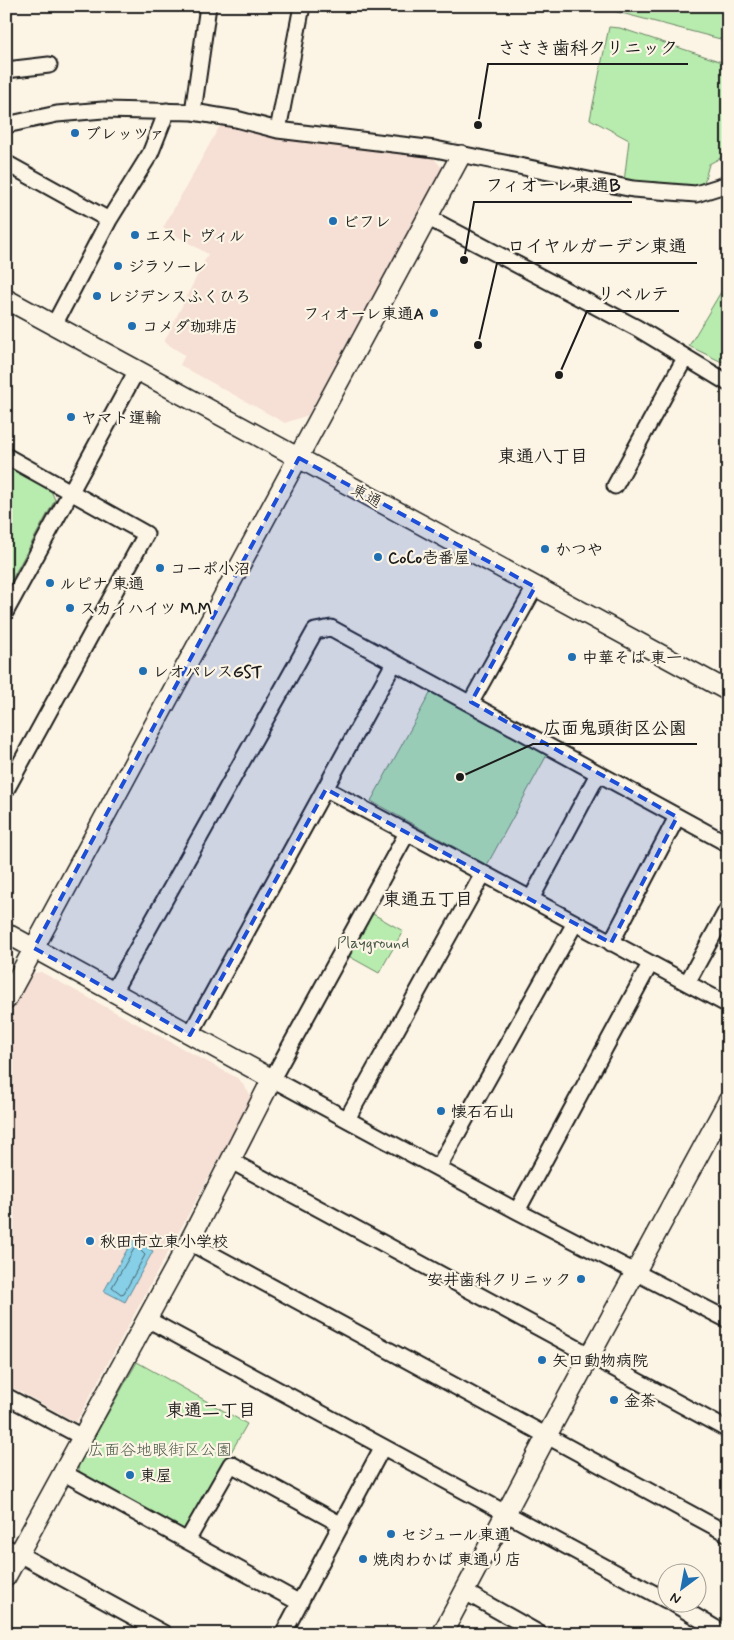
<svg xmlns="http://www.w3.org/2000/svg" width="734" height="1640" font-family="Mynerve,'Klee One',sans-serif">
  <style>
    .built { fill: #f6dfd4 }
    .green { fill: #b8ecae; stroke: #6a8465 }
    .water { fill: #86cfe7; stroke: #5c8796 }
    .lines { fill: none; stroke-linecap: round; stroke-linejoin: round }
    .shore { stroke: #46646d; stroke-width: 1 }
    .minor-casing { stroke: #1c1c1c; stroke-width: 19 }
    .tertiary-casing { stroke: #1c1c1c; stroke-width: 22 }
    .minor { stroke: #fcf5e5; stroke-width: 15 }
    .tertiary { stroke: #fcf5e5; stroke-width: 19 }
    .marked { fill: #1d4ed8; fill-opacity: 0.2; stroke: #1d4ed8; stroke-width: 4; stroke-dasharray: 10 6; stroke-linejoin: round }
    .poi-dot { fill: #1f6fb2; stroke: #fcf5e5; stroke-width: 2 }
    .labels { text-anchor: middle; stroke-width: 4.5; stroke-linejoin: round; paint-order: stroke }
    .poi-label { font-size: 16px; font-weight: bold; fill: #1c1c1c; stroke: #fcf5e5; text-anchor: start }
    .street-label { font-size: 16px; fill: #1c1c1c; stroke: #fcf5e5 }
    .park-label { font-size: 16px; fill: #4b5a48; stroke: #fcf5e5 }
    .neighbourhood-label { font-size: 18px; font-weight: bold; fill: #1c1c1c; stroke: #fcf5e5 }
    .leader { fill: none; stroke: #1c1c1c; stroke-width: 2 }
    .callout-dot { fill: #1c1c1c; stroke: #fcf5e5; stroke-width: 2 }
    .callout-label { font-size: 18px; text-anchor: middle; font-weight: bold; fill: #1c1c1c; stroke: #fcf5e5; stroke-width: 4.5; stroke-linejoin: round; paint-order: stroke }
  </style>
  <rect width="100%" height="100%" fill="#fcf5e5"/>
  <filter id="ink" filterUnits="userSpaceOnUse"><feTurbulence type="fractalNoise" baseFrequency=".02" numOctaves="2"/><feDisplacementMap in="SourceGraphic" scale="10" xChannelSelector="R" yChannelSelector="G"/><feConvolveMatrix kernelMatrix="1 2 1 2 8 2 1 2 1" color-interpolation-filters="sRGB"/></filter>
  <g filter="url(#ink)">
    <path class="built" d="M222,122L431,155L443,169L308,415L285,423L180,365L185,355L164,342L208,254L163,228Z
      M41,972L239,1079L252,1097L76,1422L6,1384V1015L29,974Z"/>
    <path class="green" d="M606,6H703L728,12V41L610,10Z
      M609,27L620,28L728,64V154L709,164L703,187L624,182L629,140L590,119Z
      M728,280V353L722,362L689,346Z
      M6,464L49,486L55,500L6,590Z
      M432,690L548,753L487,865L371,801Z
      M366,910L403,931L379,973L343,953Z
      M137,1362L247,1424L184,1535L81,1477L78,1466Z"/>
    <path class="water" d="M133,1239L153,1251L125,1302L104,1291Z"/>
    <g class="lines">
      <path class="shore" d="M137,1247L145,1255L124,1293L121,1294L112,1287L134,1249Z"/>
      <defs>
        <path id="minor" d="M6,70L49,65
          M193,112L208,6
          M6,125L57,114L103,110L193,112L236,119L278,130L435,149L633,189L696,194L728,184
          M278,130L302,6
          M6,163L109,220
          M427,217L637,328L728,383
          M54,325L109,220L150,154L167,111
          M6,456L146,534L6,790
          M615,486L685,358
          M6,611L137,370
          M471,702L535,587
          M326,789L728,1005
          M407,833L272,1079L517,1211L728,1320
          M531,899L598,774
          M611,943L677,817
          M687,983L728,908
          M113,992L315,631L331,628L728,844
          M190,1035L394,663
          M347,1119L483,874
          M231,1161L728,1430
          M438,1168L575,923
          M517,1211L650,964
          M189,1242L728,1534
          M147,1319L666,1600
          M6,1396L82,1437
          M62,1472L300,1603
          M187,1541L231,1464L340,1524
          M6,1547L165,1634
          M465,1592L540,1634
          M671,1602L725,1634
          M283,1634L382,1448"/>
        <path id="tertiary" d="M6,299L728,691
          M6,933L272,1079L189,1242L6,1577
          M6,1000L461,155
          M442,1634L546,1437L728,1101"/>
      </defs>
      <use href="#minor" class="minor-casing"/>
      <use href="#tertiary" class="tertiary-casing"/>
      <use href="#minor" class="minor"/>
      <use href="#tertiary" class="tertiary"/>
    </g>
  </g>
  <path class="marked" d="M299,458L535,587L471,702L677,817L611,943L326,789L190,1035L34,948Z"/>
  <g class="poi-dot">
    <circle cx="75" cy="133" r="5"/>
    <circle cx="333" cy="221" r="5"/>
    <circle cx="135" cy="235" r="5"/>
    <circle cx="118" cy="266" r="5"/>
    <circle cx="97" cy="296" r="5"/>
    <circle cx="434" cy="313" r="5"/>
    <circle cx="132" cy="326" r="5"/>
    <circle cx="71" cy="417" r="5"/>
    <circle cx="545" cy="549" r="5"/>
    <circle cx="378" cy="557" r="5"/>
    <circle cx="160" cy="568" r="5"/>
    <circle cx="50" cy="583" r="5"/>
    <circle cx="70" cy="608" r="5"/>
    <circle cx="572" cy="657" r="5"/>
    <circle cx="143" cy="671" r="5"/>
    <circle cx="441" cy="1111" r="5"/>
    <circle cx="90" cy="1241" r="5"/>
    <circle cx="581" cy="1279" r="5"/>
    <circle cx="542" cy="1360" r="5"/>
    <circle cx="614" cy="1400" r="5"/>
    <circle cx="130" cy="1475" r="5"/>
    <circle cx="391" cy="1534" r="5"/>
    <circle cx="363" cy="1559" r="5"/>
  </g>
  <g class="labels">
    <g class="poi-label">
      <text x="85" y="139">ブレッツァ</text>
      <text x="343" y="227">ビフレ</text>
      <text x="145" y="241">エスト ヴィル</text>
      <text x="128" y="272">ジラソーレ</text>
      <text x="107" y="302">レジデンスふくひろ</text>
      <text x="424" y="319" text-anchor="end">フィオーレ東通A</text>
      <text x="142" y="332">コメダ珈琲店</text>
      <text x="81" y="423">ヤマト運輸</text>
      <text x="555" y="555">かつや</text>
      <text x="388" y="563">CoCo壱番屋</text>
      <text x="170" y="574">コーポ小沼</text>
      <text x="60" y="589">ルピナ 東通</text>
      <text x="80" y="614">スカイハイツ M.M</text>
      <text x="582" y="663">中華そば 東一</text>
      <text x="153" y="677">レオパレスGST</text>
      <text x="451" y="1117">懐石石山</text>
      <text x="100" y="1247">秋田市立東小学校</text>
      <text x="571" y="1285" text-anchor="end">安井歯科クリニック</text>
      <text x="552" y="1366">矢口動物病院</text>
      <text x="624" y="1406">金茶</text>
      <text x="140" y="1481">東屋</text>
      <text x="401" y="1540">セジュール東通</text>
      <text x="373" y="1565">焼肉わかば 東通り店</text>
    </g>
    <g class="street-label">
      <text transform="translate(367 495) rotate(29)" y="6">東通</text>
    </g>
    <g class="park-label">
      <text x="373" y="948">Playground</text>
      <text x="160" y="1455">広面谷地眼街区公園</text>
    </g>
    <g class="neighbourhood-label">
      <text x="543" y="462">東通八丁目</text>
      <text x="428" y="905">東通五丁目</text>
      <text x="211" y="1416">東通二丁目</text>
    </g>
  </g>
  <path class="leader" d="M478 125L488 64H688M464 260L474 202H632M478 345L497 263H697M559 375L587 311H679M460 777L533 744H697"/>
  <g class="callout-dot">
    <circle cx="478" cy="125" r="5"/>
    <circle cx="464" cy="260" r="5"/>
    <circle cx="478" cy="345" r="5"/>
    <circle cx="559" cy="375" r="5"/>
    <circle cx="460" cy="777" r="5"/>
  </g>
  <g class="callout-label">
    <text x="588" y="54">ささき歯科クリニック</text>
    <text x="553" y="191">フィオーレ東通B</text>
    <text x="597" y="252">ロイヤルガーデン東通</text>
    <text x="633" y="300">リベルテ</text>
    <text x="615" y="734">広面鬼頭街区公園</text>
  </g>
  <rect width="734" height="1640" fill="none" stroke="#fcf5e5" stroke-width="25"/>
  <rect x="12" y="12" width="709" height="1615" fill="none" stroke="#1c1c1c" stroke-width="2" filter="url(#ink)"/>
  <g transform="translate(682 1588) rotate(212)"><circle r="24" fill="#fcf5e5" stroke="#a29e95"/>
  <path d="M0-4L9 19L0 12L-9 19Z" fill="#1f6fb2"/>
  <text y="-8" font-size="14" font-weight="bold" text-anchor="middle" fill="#1c1c1c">N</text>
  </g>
</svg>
